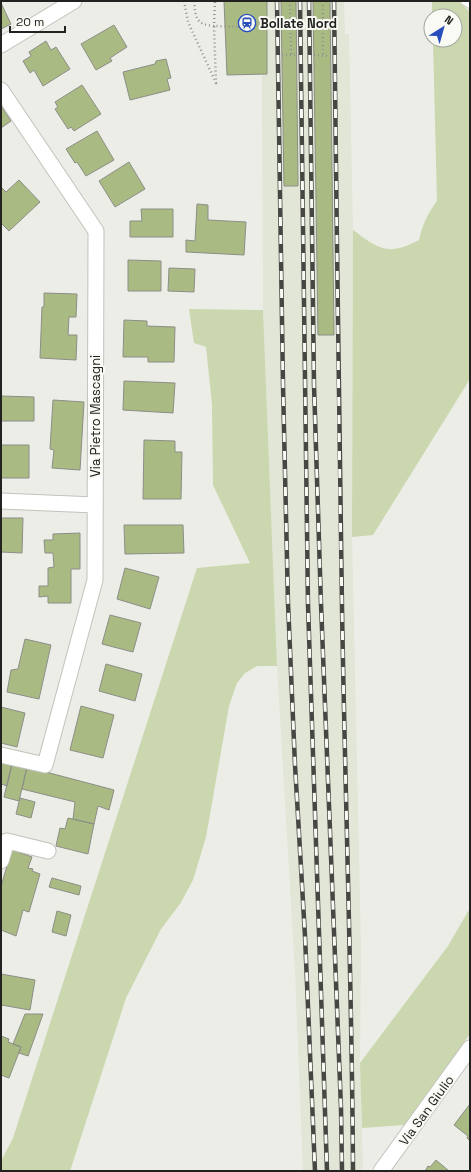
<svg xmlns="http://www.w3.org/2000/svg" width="471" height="1172" font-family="'Space Grotesk',sans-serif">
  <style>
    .built { fill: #e1e6d7 }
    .green { fill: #cbd7ae }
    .building { fill: #aaba83; stroke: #8c8e87 }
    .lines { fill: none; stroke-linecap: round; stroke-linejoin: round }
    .service-casing { stroke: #c1c3bc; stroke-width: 10 }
    .minor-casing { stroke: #c1c3bc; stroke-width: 17 }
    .path { stroke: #92948e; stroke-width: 2.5; stroke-dasharray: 1 3; stroke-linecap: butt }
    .service { stroke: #fff; stroke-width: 8 }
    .minor { stroke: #fff; stroke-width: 15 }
    .rail-casing { stroke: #464743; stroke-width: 4.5 }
    .rail { stroke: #f8faf3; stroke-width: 3; stroke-dasharray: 9; stroke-linecap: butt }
    .labels { text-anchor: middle; stroke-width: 4; stroke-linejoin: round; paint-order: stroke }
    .poi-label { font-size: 13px; font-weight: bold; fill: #222320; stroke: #f8faf3; text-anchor: start }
    .street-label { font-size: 13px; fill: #222320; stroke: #f8faf3 }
  </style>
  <rect width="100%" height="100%" fill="#ebede6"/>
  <path class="built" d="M224,1H344L345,34H349L353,230L352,537L361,948L360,1063L363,1171H303L295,971L277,666L263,310L262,74L227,75Z"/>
  <path class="green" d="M432,1H458L470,12V379L373,535L352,537L353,230C380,250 388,256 419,240C423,223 427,215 437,201L433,40H455V16H432Z
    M189,309L263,310L277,666H257L245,673L237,683L229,706L206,837L193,880L180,904L161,929L126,998L70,1171H1V1161L13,1138L197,568L250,563L213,485L212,404L206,347L194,343Z
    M470,908V1034L404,1125L362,1128L360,1063L448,946Z"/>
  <path class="building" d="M224,1H267V74L227,75Z
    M281,1H296L298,186H284Z
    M313,1H330L334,335H318Z
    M1,3L11,24L1,29Z
    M114,25L127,47L110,58L112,61L96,70L81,44Z
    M46,41L51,50L56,47L70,69L43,86L34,70L30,73L23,61L31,56L29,52Z
    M166,59L171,78L167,79L170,90L130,100L123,72L155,64L156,61Z
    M82,85L101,114L74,131L71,127L68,129L55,109L58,107L55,102Z
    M1,106L11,121L1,128Z
    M97,131L114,160L86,176L77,162L75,163L66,149Z
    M129,162L145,189L115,207L99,181Z
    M19,180L40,202L9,231L1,223V187L6,192Z
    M197,204L208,205V220L246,222L244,255L186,252V240L195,241Z
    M141,209H173V237H130V221H142Z
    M128,260L161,261V291H128Z
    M169,268L195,269L194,292L168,291Z
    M44,293L77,294L76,317H69L68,335H77L76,360L40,358L42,307H44Z
    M124,320L147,321V326L175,327L174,362H148V357H123Z
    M124,381L175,383L173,413L123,410Z
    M1,396L34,397V421H1Z
    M53,400L84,402L80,470L52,468L54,450L50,449Z
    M144,440L175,441V452H182L181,499H143Z
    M1,445H29V478H1Z
    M1,518H23L22,553L1,552Z
    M124,525H183L184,553L125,554Z
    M80,533V569H71V603H48V596L39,597V586H48V568L54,567L53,553H45L44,540H53V534Z
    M125,568L159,577L150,609L117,599Z
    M110,615L141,623L133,652L102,644Z
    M25,639L51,645L39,699L7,692L11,670L18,669Z
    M106,664L142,674L135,701L99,691Z
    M81,706L114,715L103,758L70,750Z
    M1,707L25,713L17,747L1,743Z
    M1,759L13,761L7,786L1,784Z
    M12,763L27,767L19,801L4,797Z
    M27,767L114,790L109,810L98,806L94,824L73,819L75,802L22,789Z
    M20,798L35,802L31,818L16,814Z
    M68,818L94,824L88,854L56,846L60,828L65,829Z
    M12,850L32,857L28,868L33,869L32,871L40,874L29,912L23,910L16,936L1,930V886Z
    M52,878L81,886L79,895L49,887Z
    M57,911L71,915L66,936L52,932Z
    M1,974L35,980L30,1010L1,1005Z
    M25,1014H43L28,1056L19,1053L21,1047L13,1044Z
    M1,1036L9,1039L8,1042L21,1047L9,1078L1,1075Z
    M470,1104V1141L467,1138L468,1136L454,1125Z
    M436,1160L449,1171H425L428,1166L430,1167Z"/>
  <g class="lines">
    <defs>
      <path id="service" d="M465,1L470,4"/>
      <path id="minor" d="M1,45L74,1
        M1,90L96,231L95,580L45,765L1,755
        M1,501L95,505
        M1,861L7,841L48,851
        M381,1171L470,1048"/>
    </defs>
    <use href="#service" class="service-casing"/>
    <use href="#minor" class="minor-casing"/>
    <path class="path" d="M184,1L188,22L216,83L214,26L252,27L267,22
      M194,1C196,18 195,24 214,26L215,1
      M290,1L291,55
      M323,1V56
      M282,55H297
      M314,55L330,56"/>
    <use href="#service" class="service"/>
    <use href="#minor" class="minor"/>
    <defs>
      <path id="rail" d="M277,1L283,385L288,603L295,765L305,936L315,1171
        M300,1L308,605L327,1171
        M309,1L314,385L321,604L341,1108L342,1171
        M334,1C337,203 338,405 342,607C345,795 352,983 353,1171"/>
    </defs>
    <use href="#rail" class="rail-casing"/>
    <use href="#rail" class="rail"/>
  </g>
  <defs>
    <symbol id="station-ring" viewBox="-11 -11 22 22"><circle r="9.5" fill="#f8faf3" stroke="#284ebd" stroke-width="1.5"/><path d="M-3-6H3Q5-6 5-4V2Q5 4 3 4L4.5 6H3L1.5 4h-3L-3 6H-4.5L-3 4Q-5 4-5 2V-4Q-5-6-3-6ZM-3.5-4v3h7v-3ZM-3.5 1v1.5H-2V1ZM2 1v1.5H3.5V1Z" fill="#284ebd"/></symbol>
  </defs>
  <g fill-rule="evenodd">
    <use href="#station-ring" x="237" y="13" width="20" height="20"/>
  </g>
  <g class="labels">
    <g class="poi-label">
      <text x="260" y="28">Bollate Nord</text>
    </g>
    <g class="street-label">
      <text transform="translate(95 416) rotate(-90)" y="5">Via Pietro Mascagni</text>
      <text transform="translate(426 1110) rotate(-54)" y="5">Via San Giulio</text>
    </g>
  </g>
  <rect width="471" height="1172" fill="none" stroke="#222320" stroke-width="4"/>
  <g transform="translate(443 28) rotate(37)"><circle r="19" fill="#f8faf3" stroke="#a2a49f"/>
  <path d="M0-3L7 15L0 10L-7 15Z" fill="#284ebd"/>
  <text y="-6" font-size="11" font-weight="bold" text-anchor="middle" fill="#222320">N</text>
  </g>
  <path d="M10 26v6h55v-6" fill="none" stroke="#222320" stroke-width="2"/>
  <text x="16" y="26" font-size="12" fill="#222320" stroke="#f8faf3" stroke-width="3" paint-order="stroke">20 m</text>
</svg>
